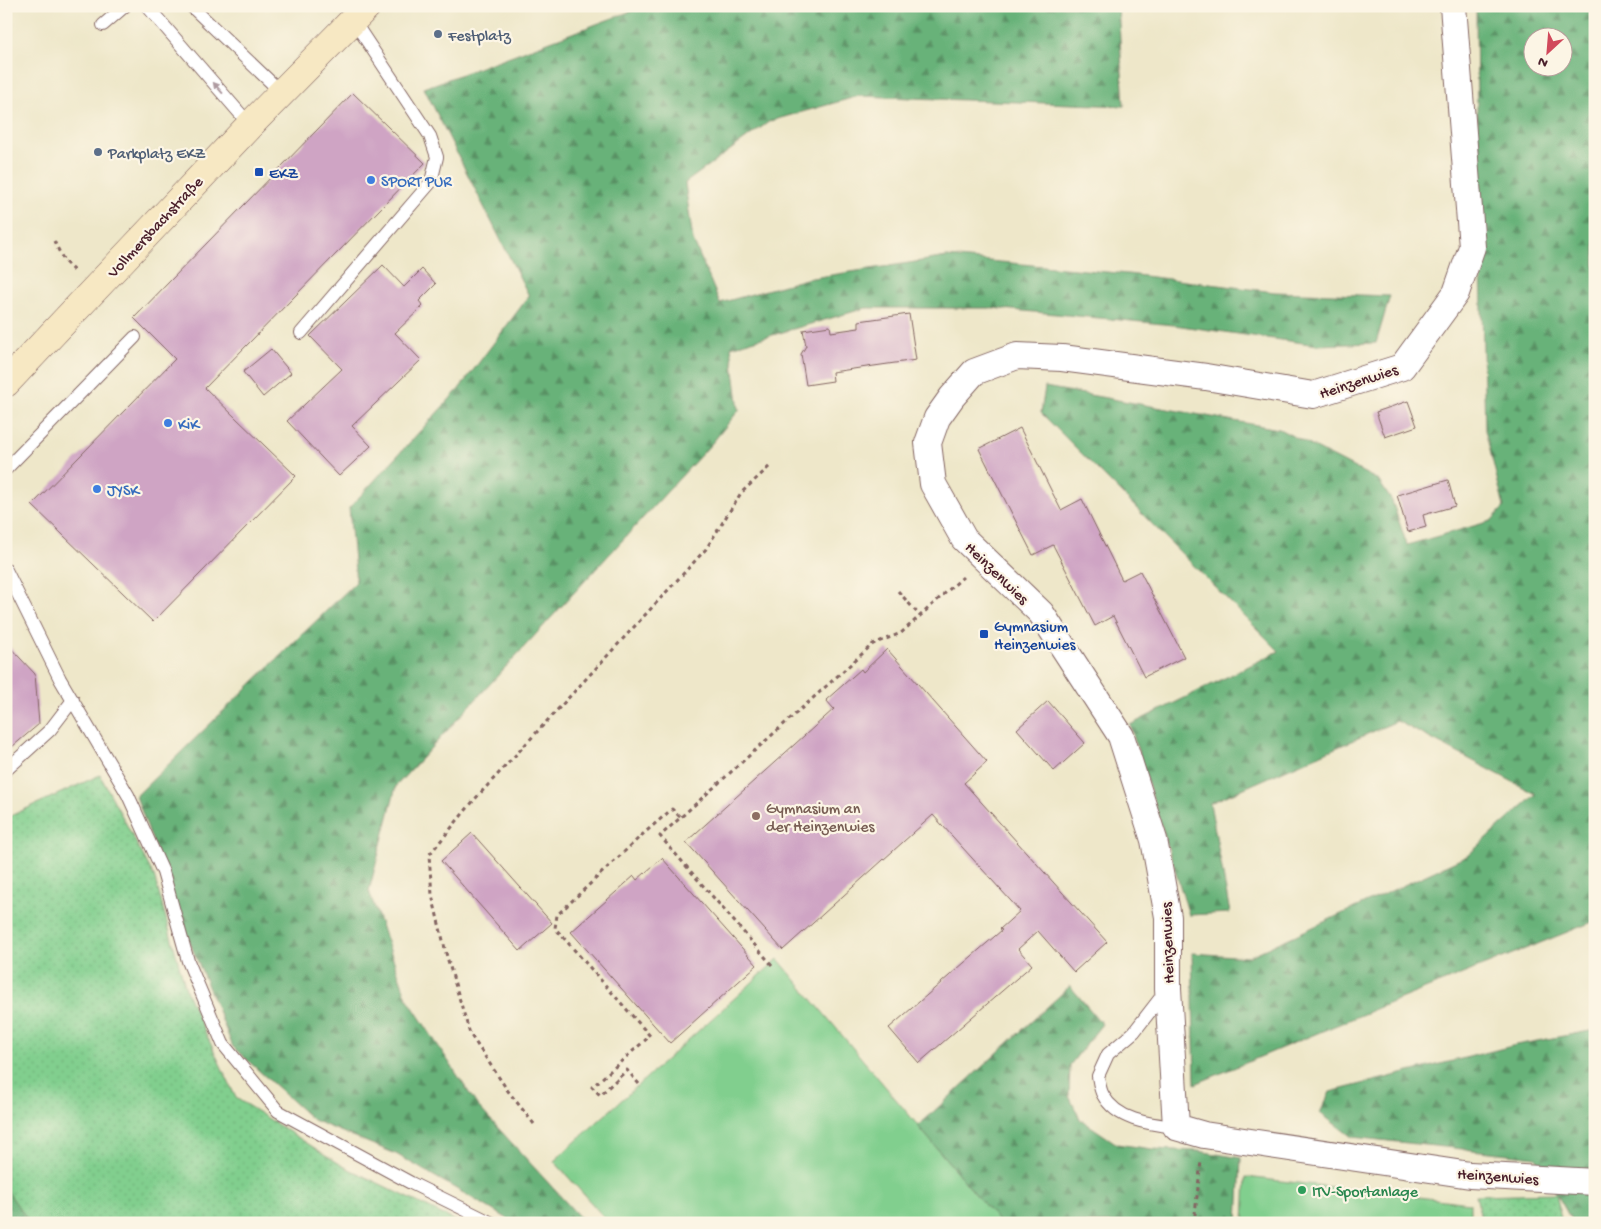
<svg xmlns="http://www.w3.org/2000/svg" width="1601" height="1229" font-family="'Gochi Hand',sans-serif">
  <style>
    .grass { fill: #81cf8e; stroke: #66775c }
    .forest { fill: url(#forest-firs); stroke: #596852; fill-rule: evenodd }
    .garden { fill: url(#garden-dots); stroke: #66775c }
    .building { fill: #cfa4c4 }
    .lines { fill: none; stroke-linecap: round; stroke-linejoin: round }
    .lane-casing { stroke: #836562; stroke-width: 14 }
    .street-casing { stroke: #836562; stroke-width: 28 }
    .secondary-casing { stroke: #836562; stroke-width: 29 }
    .path { stroke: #836562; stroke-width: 3; stroke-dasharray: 4 4; stroke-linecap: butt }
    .lane { stroke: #fff; stroke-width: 12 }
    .street { stroke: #fff; stroke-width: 26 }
    .secondary { stroke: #f7e8c3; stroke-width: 28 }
    .oneway { fill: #ae9aa0 }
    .service-dot { fill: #5c6f8a; stroke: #fcf5e5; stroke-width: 2 }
    .transit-dot { fill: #1a4fb4; stroke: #fcf5e5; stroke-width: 2 }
    .shop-dot { fill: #3f7fe0; stroke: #fcf5e5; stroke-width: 2 }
    .education-dot { fill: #8d6e63; stroke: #fcf5e5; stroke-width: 2 }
    .leisure-dot { fill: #2e9e5b; stroke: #fcf5e5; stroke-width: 2 }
    .labels { text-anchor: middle; stroke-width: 4.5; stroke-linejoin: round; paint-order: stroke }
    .service-label { font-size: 16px; fill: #4e5e75; stroke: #fcf5e5; text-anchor: start }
    .transit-label { font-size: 16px; fill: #164399; stroke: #fcf5e5; text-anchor: start }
    .shop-label { font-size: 16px; fill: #366cbe; stroke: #fcf5e5; text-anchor: start }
    .street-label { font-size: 16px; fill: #4a1f2b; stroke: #fcf5e5 }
    .education-label { font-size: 16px; fill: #785e54; stroke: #fcf5e5; text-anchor: start }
    .leisure-label { font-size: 16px; fill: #27864d; stroke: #fcf5e5; text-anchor: start }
  </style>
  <defs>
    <pattern id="forest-firs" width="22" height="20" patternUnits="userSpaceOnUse" patternTransform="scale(1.25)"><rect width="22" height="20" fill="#68b279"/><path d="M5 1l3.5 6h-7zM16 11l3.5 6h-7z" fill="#589063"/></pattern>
    <pattern id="garden-dots" width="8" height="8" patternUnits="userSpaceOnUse" patternTransform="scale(1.25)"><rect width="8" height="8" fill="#81cf8e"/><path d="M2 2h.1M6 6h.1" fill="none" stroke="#71b17b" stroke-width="1.8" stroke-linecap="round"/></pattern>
  </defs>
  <rect width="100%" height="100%" fill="#fcf5e5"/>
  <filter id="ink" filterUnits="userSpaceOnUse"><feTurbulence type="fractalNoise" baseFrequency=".02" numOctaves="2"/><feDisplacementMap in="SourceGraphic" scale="10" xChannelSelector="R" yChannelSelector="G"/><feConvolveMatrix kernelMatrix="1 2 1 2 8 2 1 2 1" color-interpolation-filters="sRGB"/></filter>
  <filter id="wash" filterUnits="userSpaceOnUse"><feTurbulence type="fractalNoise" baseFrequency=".0096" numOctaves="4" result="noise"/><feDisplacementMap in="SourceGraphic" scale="20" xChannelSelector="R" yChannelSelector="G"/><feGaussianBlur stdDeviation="1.12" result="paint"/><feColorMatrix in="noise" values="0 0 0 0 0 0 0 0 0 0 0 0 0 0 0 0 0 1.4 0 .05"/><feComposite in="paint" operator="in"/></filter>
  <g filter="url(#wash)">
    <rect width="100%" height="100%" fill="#eee7c9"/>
    <path class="grass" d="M778,959L1000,1223H609L554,1161Z
      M1246,1177L1470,1203V1223H1244Z"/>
    <path class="forest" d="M639,6H1118L1124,106L859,96L770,121L685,183L693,240L720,303L806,279L947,257L1128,274L1275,292L1390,296L1376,343L1317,345L1174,325L991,308H866L731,347L739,410L713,442L396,786L369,891L407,998L477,1105L585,1223H515L396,1154L313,1120L233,1047L186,933L136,796L356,582L349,508L459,389L529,296L424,88L637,9Z
      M1476,6H1595V921L1390,1003L1195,1084L1192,953L1248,957L1467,856L1536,794L1397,721L1210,803L1230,913L1189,915L1130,725L1279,651L1041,413L1045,387L1279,429L1378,480L1392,501L1407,545L1491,521L1504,507L1485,430L1477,109ZM1534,38H1564V68H1534Z
      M1070,986L1102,1024L1070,1065L1069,1096L1080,1119L1117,1144L1152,1149L1198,1151L1241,1158L1238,1223H1000L918,1126Z
      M1595,1030V1223H1573L1536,1157L1352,1137L1320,1113L1330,1092L1516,1045Z
      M6,1189L30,1223H6Z"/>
    <path class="garden" d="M100,775L154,876L187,993L236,1098L343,1166L460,1223H30L6,1189V818Z
      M1556,1193L1562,1223H1482L1476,1195Z"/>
    <g id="blocks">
      <path class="building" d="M353,93L425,163L205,388L296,476L153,622L32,505L175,359L134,318Z
        M383,265L404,287L422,269L436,284L419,301L423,306L395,333L421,360L352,426L371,446L339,476L287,421L342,369L310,336Z
        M909,314L916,360L832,372L833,381L806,385L801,354L806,346L803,330L830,326L831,332L859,328V321Z
        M271,349L291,373L263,397L243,372Z
        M1408,401L1417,426L1385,437L1376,412Z
        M1020,428L1061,510L1082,499L1122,580L1140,571L1184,657L1144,677L1113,616L1095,626L1053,545L1033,555L979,449Z
        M1448,480L1455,506L1423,515L1426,527L1408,532L1397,495Z
        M6,643L35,674L39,724L6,752Z
        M887,649L987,762L964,783L1107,942L1074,972L1038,931L1018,949L1032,965L919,1063L889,1028L1002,930L1000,929L1020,911L933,815L783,950L686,842L834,709L826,700L861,669L863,672Z
        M1048,701L1085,743L1054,771L1017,729Z
        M472,833L552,923L520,951L441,861Z
        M662,858L757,965L670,1043L571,932L634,876L637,880Z"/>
    </g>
  </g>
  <g filter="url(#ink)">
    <use href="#blocks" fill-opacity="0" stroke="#836562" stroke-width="1"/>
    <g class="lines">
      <defs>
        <path id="lane" d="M147,6L250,125
          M191,6L281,92
          M103,25L125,6
          M301,333L431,182L437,157L430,136L353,20
          M6,469L135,337
          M6,570L60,679L128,795L163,872L188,961L223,1044L278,1111L411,1183L492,1223
          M6,770L50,730L73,700
          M1165,992L1134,1032L1108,1054L1098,1076C1099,1082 1100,1090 1103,1095C1117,1121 1151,1124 1176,1127"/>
        <path id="street" d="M1453,6L1472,247L1456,293L1402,367L1313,395L1206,377L1062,358L1017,356L974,372L952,397L937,418L928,443L933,484L964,539L1041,613L1121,736L1154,840L1168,917V988L1176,1127L1204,1135L1470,1175L1595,1182"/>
        <path id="secondary" d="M6,383L250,125L367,6"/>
      </defs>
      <use href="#lane" class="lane-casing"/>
      <use href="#street" class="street-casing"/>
      <use href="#secondary" class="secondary-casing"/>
      <path class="path" d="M54,241L64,261L74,271
        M898,591L920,616
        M772,965L660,836L873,644L901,633L963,577
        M639,1084L627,1070L600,1095L592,1087L650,1036L555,928L557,915L642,835L672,809L680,817
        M534,1124L508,1091L470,1034L447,957L432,895L429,855L475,799L706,549L741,493L771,465
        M1194,1223L1201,1161"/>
      <use href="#lane" class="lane"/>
      <use href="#street" class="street"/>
      <use href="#secondary" class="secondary"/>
    </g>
    <defs><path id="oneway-solid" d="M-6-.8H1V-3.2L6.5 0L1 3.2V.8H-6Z" transform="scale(1.25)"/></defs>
    <use class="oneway" href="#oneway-solid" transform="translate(218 88) rotate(-131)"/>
  </g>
  <g class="service-dot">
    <circle cx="438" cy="34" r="5"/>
    <circle cx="98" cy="152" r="5"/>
  </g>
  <g class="transit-dot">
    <rect x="254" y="167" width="10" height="10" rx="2.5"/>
    <rect x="979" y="629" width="10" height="10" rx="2.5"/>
  </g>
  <g class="shop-dot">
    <circle cx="371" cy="180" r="5"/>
    <circle cx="168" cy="423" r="5"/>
    <circle cx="97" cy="489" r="5"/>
  </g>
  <circle class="education-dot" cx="756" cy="816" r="5"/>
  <circle class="leisure-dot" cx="1302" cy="1190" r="5"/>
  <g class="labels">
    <g class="service-label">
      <text x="448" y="40">Festplatz</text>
      <text x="108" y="158">Parkplatz EKZ</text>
    </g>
    <g class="transit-label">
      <text x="269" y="178">EKZ</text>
      <text x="994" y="631">Gymnasium<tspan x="994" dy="18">Heinzenwies</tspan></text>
    </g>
    <g class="shop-label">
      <text x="381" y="186">SPORT PUR</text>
      <text x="178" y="429">KiK</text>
      <text x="107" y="495">JYSK</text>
    </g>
    <g class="street-label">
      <text transform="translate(154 226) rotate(-47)" y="6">Vollmersbachstraße</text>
      <text transform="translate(1358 380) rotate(-18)" y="6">Heinzenwies</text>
      <text transform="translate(998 572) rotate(44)" y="6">Heinzenwies</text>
      <text transform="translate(1166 943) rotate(-92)" y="6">Heinzenwies</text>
      <text transform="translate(1498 1175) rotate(4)" y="6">Heinzenwies</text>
    </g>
    <g class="education-label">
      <text x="766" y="813">Gymnasium an<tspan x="766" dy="18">der Heinzenwies</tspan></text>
    </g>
    <g class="leisure-label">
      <text x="1312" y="1196">ITV-Sportanlage</text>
    </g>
  </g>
  <rect width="1601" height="1229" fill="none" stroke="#fcf5e5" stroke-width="25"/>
  <g transform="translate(1548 52) rotate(206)"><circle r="24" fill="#fcf5e5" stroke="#b59f9b"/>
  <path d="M0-4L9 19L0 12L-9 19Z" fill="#d1495b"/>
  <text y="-8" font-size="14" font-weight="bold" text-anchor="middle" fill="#4a1f2b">N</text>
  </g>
</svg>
